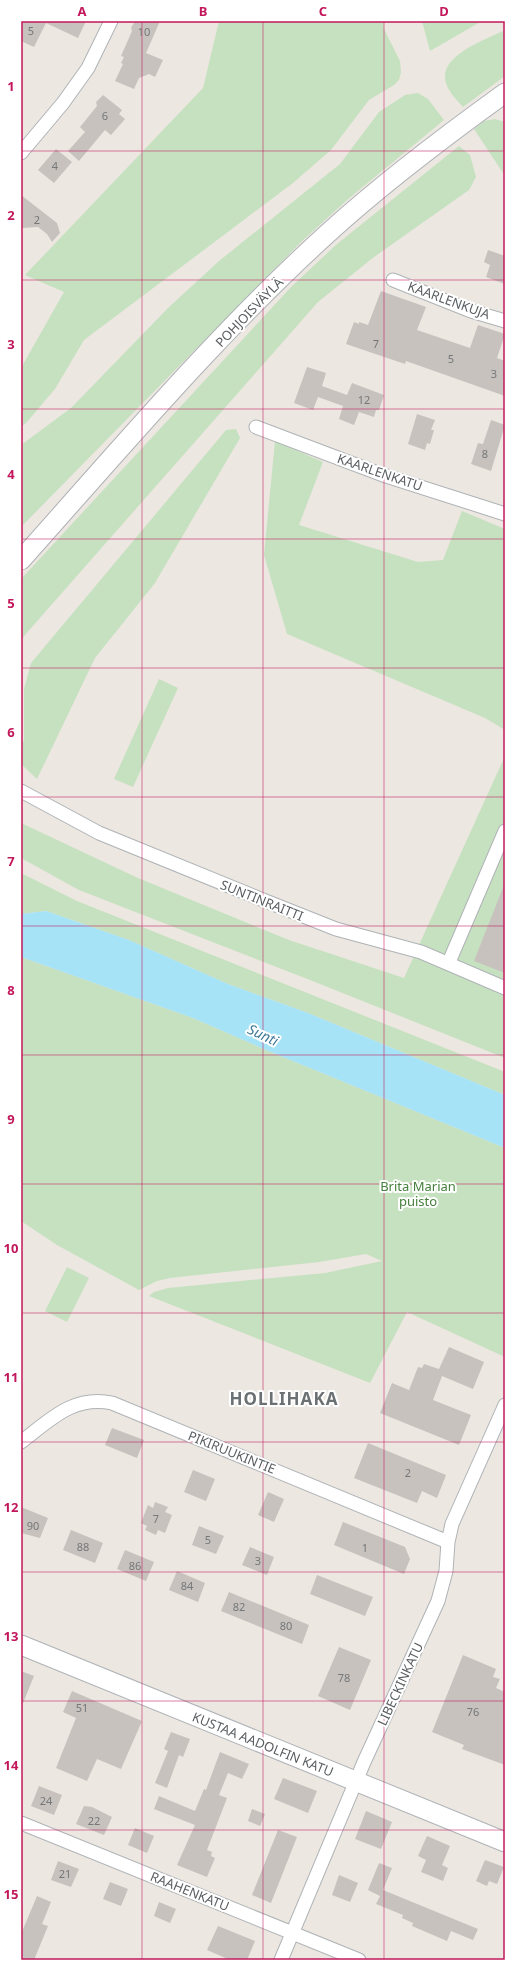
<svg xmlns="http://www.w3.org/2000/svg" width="526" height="1981" font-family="'Noto Sans',sans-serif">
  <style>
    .green { fill: #c6e1c0 }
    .water { fill: #a6e3f7 }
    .building { fill: #c7c2be }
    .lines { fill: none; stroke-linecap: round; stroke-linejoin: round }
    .street-casing { stroke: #afb3b6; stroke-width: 15 }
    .secondary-casing { stroke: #aeb2b6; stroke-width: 21 }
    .street { stroke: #fff; stroke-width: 13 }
    .secondary { stroke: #fff; stroke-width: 19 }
    .grid { fill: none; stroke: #c2185b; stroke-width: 1; stroke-opacity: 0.55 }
    .labels { text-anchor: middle; stroke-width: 4; stroke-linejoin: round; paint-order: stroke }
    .number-label { font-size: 11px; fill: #757778 }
    .street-label { font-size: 13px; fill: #5a5e61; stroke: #fff }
    .park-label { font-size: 13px; fill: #447f3b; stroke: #fff }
    .water-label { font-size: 14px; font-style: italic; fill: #3f7a97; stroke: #fff }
    .district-label { font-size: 17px; font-weight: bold; letter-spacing: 1px; fill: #6b7073; stroke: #fff }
    .neatline { fill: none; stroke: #c2185b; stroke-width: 1.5 }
    .grid-label { font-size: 13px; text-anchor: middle; font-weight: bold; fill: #c2185b }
  </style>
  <rect width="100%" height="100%" fill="#ece7e1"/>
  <path class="green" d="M219,21H383L384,29L400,61L401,72L399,80L394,85L369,100L331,150L293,183L84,340L55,389L26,423L21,427V368L64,292L25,275L203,88Z
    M422,21H482L430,51Z
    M505,30V76L463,107C456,99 446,90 445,78C443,54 487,39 505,30Z
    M418,93L428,99L444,120L347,200L300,243L21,527V445L71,408L168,308L219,261L340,164L379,112L405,95Z
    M495,119L505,122V176L474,129L484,121Z
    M459,146L470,155L476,177L469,190L374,257L318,302L24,636L21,642V579L292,286L337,244Z
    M236,429L240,438L155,583L95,658L37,779L21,764V748L24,740V689L31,663L226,430Z
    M275,441L323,462L299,525L418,562L443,560L462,511L505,529V730L485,718L287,634L264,555Z
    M159,679L178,688L133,787L114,779Z
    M505,756V1058L310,980L79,890L21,858V823L138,878L289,940L404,978Z
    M21,873L77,901L505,1072V1095L308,1013L228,984L129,940L46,911L21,914Z
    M21,957L193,1018L266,1050L505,1148V1357L407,1312L370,1383L149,1296L154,1292L168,1288L325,1273L382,1261L366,1254L319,1262L170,1278L157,1281L139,1290L57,1245L21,1221Z
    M67,1267L89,1278L67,1322L45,1311Z"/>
  <path class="water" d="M46,911L129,940L228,984L308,1013L505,1095V1148L266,1050L193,1018L21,957V914Z"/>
  <path class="building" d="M21,21H86L78,38L46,23L34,47L21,41Z
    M135,21H160L146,53L163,60L155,77L149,74L139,78L134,89L115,81L123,64L121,63L124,57L121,56L132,31L131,28Z
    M103,95L122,110L119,114L125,119L111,135L105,130L79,161L68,151L85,132L80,127L97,106L96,102Z
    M56,149L72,162L54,183L38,170Z
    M21,195L57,223L60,233L52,242L47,234L38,227L21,228Z
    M488,250L505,256V284L486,277L490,265L484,262Z
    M381,291L426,307L417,330L470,348L478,325L505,334L497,358L505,361V396L406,361L405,364L346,344L354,322L359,324V322L368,325Z
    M307,367L326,373L322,386L347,395L352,383L384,395L379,410H376L374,417L359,412L354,425L339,419L343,406L318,397L313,410L294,403Z
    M417,414L435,420L431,430H434L430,444L427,443L425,450L408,444Z
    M491,420L505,425L491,471L471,464L478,443L483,444Z
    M504,885H505V973L474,961Z
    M449,1347L484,1362L473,1389L442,1376L433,1400L471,1415L459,1445L380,1413L392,1383L409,1390L418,1367L422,1368L424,1364L439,1369Z
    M112,1428L144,1440L137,1458L105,1445Z
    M368,1443L446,1475L437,1498L422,1491L417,1503L354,1478Z
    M193,1470L215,1479L206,1501L184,1492Z
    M268,1492L284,1499L274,1522L258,1515Z
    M155,1502L168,1507L165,1512L172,1515L165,1533L158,1530L156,1535L145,1530L147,1526L141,1523L148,1505L153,1508Z
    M21,1507L48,1518L40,1538L21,1533Z
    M343,1522L405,1547L410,1559L404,1574L334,1545Z
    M199,1526L224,1536L216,1554L192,1545Z
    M71,1530L103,1543L95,1563L63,1550Z
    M250,1547L274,1557L267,1575L242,1565Z
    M125,1550L154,1562L146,1581L117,1569Z
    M177,1571L205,1583L198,1602L169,1590Z
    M317,1575L373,1597L365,1616L310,1594Z
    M229,1592L309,1625L302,1644L221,1611Z
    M339,1647L371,1660L350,1710L318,1696Z
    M463,1655L496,1669L493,1677L500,1679L496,1688L505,1692V1765L462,1749L464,1745L432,1732Z
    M21,1671L34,1676L21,1708Z
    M72,1691L142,1721L121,1769L97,1759L87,1781L56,1768L76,1718L63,1712Z
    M171,1732L190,1739L183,1757L179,1755L167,1788L155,1783L168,1751L164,1749Z
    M220,1752L249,1764L242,1779L228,1773L219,1795L227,1798L207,1850L212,1852L211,1856L215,1858L207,1877L177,1865L195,1825L154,1809L159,1796L195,1811L204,1789L206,1790Z
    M283,1778L317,1791L308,1813L274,1799Z
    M39,1786L62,1795L54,1815L31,1806Z
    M84,1806L92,1807L112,1817L104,1835L76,1824Z
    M252,1809L265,1814L260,1826L248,1821Z
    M366,1811L392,1822L381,1849L355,1839Z
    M135,1828L154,1836L147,1853L128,1845Z
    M278,1830L297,1837L271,1903L252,1895Z
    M427,1836L450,1846L442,1865L448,1868L443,1881L421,1872L426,1860L418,1856Z
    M485,1860L504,1867L497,1884L489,1881L487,1886L476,1881Z
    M58,1861L79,1869L71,1887L51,1880Z
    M379,1863L392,1868L383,1890L478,1929L473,1940L451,1931L447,1941L412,1926L413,1923L402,1918L403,1915L376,1904L380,1896L368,1890Z
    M339,1875L358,1883L350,1902L332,1895Z
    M110,1882L128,1889L121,1906L103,1899Z
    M37,1896L51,1902L42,1924L48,1926L34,1960H21V1934Z
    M159,1902L176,1909L170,1923L154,1916Z
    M218,1926L255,1941L247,1960H230L207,1950Z"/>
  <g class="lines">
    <defs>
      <path id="street" d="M21,153L63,103L88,68L111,21
        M393,280L471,311L505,321
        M256,427L383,475L505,514
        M21,791L99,833L268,902L336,929L421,952L505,988
        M449,962L505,831
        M21,1442C50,1420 73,1395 112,1403L448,1542
        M21,1823L359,1960
        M281,1960L364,1762L438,1601L446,1571L448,1542L452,1524L505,1405"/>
      <path id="secondary" d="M21,560C120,449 217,334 327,234C383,183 444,137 505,93
        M21,1645L505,1842"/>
    </defs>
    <use href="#street" class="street-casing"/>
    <use href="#secondary" class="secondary-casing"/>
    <use href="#street" class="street"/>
    <use href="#secondary" class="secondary"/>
  </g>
  <path class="grid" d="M142,21V1960M263,21V1960M384,21V1960M21,151H505M21,280H505M21,409H505M21,539H505M21,668H505M21,797H505M21,926H505M21,1055H505M21,1184H505M21,1313H505M21,1442H505M21,1572H505M21,1701H505M21,1830H505"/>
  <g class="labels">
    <g class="number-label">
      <text x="31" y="35">5</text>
      <text x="144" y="36">10</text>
      <text x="105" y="120">6</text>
      <text x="55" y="170">4</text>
      <text x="37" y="224">2</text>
      <text x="376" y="348">7</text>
      <text x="451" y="363">5</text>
      <text x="494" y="378">3</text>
      <text x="364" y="404">12</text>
      <text x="485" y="458">8</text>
      <text x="408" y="1477">2</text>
      <text x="156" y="1523">7</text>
      <text x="33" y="1530">90</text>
      <text x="208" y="1544">5</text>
      <text x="83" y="1551">88</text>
      <text x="365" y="1552">1</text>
      <text x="258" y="1565">3</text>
      <text x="135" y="1570">86</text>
      <text x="187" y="1590">84</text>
      <text x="239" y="1611">82</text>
      <text x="286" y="1630">80</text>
      <text x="344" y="1682">78</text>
      <text x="82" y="1712">51</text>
      <text x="473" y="1716">76</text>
      <text x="46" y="1805">24</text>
      <text x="94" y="1825">22</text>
      <text x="65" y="1878">21</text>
    </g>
    <g class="street-label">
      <text transform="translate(449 300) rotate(20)" y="5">KAARLENKUJA</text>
      <text transform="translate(249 312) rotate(-46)" y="5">POHJOISVÄYLÄ</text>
      <text transform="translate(380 472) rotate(19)" y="5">KAARLENKATU</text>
      <text transform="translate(262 900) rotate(22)" y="5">SUNTINRAITTI</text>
      <text transform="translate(232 1452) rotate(22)" y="5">PIKIRUUKINTIE</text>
      <text transform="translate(400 1684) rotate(-65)" y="5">LIBECKINKATU</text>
      <text transform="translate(263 1744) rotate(22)" y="5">KUSTAA AADOLFIN KATU</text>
      <text transform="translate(190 1891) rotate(22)" y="5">RAAHENKATU</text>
    </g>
    <g class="park-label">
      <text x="418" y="1191">Brita Marian<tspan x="418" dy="15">puisto</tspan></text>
    </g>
    <g class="water-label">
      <text transform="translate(263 1035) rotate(25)" y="5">Sunti</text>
    </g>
    <g class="district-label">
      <text x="284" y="1405">HOLLIHAKA</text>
    </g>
  </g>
  <rect width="526" height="1981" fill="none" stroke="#ffffff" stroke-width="44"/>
  <rect x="22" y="22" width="482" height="1937" class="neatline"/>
  <g class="grid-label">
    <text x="82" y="16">A</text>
    <text x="203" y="16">B</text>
    <text x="323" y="16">C</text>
    <text x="444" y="16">D</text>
    <text x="11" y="91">1</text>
    <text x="11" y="220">2</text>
    <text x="11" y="349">3</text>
    <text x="11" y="479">4</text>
    <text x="11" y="608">5</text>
    <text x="11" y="737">6</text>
    <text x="11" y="866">7</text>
    <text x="11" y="995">8</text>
    <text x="11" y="1124">9</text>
    <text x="11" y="1253">10</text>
    <text x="11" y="1382">11</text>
    <text x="11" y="1512">12</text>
    <text x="11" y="1641">13</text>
    <text x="11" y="1770">14</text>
    <text x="11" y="1899">15</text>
  </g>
</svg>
